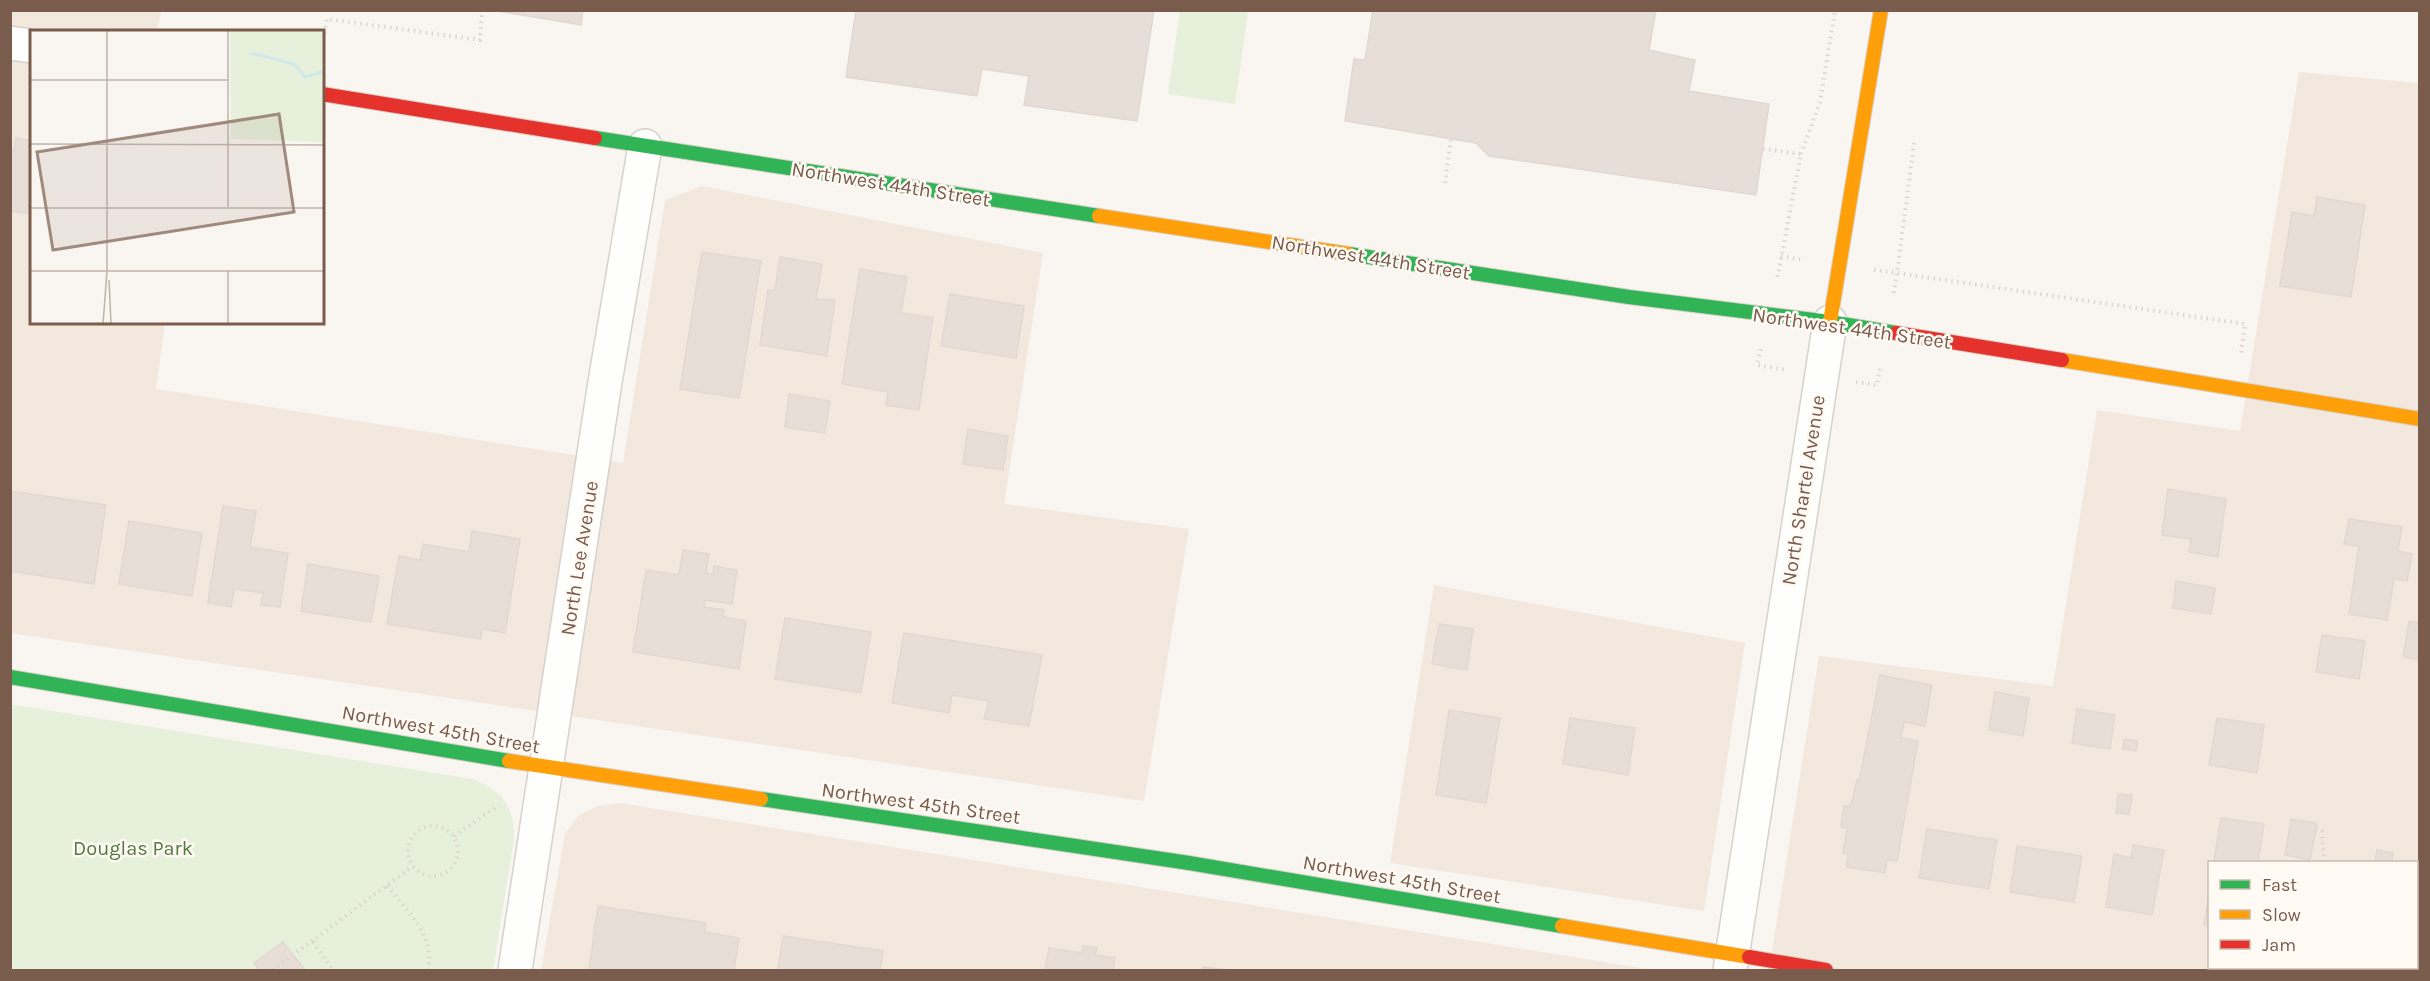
<svg xmlns="http://www.w3.org/2000/svg" width="2430" height="981" font-family="Karla,sans-serif">
  <style>
    .residential { fill: #f2e8de; fill-rule: evenodd }
    .green { fill: #e7f0db }
    .building { fill: #e6ded7; stroke: #e2d8d2; stroke-width: 1.5 }
    .lines { fill: none; stroke-linecap: round; stroke-linejoin: round }
    .street-casing { stroke: #d7d1cb; stroke-width: 36 }
    .fast-casing { stroke: #d9d2cb; stroke-width: 16 }
    .slow-casing { stroke: #d9d2cb; stroke-width: 16 }
    .jam-casing { stroke: #d9d2cb; stroke-width: 16 }
    .path { stroke: #dcd5d0; stroke-width: 4; stroke-dasharray: 1.5 4.5; stroke-linecap: butt }
    .street { stroke: #fefefd; stroke-width: 33 }
    .fast { stroke: #30b455; stroke-width: 14 }
    .slow { stroke: #ff9f0a; stroke-width: 14 }
    .jam { stroke: #e5322d; stroke-width: 14 }
    .labels { text-anchor: middle; stroke-width: 5; stroke-linejoin: round; paint-order: stroke }
    .street-label { font-size: 20px; fill: #7a5c4d; stroke: #fffaf3 }
    .park-label { font-size: 20px; fill: #537a41; stroke: #fffaf3 }
    .inset-river { fill: none; stroke: #d0e8ea; stroke-width: 3 }
    .inset-road { fill: none; stroke: #c2b3aa; stroke-width: 1.5 }
    .view { fill: #9f8a7d; fill-opacity: 0.15; stroke: #9f8a7d; stroke-width: 3 }
    .inset-edge { fill: none; stroke: #7a5c4d; stroke-width: 3 }
  </style>
  <rect width="100%" height="100%" fill="#f9f5f0"/>
  <path class="residential" d="M11,11H161L157,31L32,32V322L165,323L156,389L623,463L665,200L702,186L1043,253L1004,504L1189,529L1144,801L11,633Z
    M2299,72L2419,83V970H1769L1819,656L2053,686L2097,410L2240,431ZM2210,862H2416V968H2210Z
    M1434,585L1745,643L1704,911L1390,863Z
    M620,803L1635,967L1649,970H541L565,834L579,815L598,806Z"/>
  <path class="green" d="M1180,11H1248L1235,104L1168,94Z
    M10,704L472,779C503,790 514,807 514,839L493,970H11Z"/>
  <path class="building" d="M491,10H583L581,25Z
    M856,10H1154L1137,121L1024,105L1029,76L982,69L977,96L846,77Z
    M1373,10H1656L1649,50L1695,60L1689,91L1769,104L1756,195L1489,156L1476,143L1345,121L1354,59L1365,60Z
    M16,138L32,141V214L10,211V150L14,151Z
    M2317,197L2365,205L2351,297L2280,286L2292,212L2314,216Z
    M702,252L761,261L739,398L680,389Z
    M780,257L822,264L816,299L835,300L827,356L760,345L768,290H775Z
    M860,269L907,277L901,313L933,318L919,410L886,405L888,392L842,384Z
    M950,294L1024,306L1016,358L941,346Z
    M789,394L830,401L825,433L785,427Z
    M968,429L1008,436L1003,470L963,464Z
    M2168,489L2226,499L2218,557L2189,552L2191,539L2162,535Z
    M10,491L106,505L94,584L10,571Z
    M223,506L256,511L250,547L288,553L280,607L261,605L263,593L234,589L231,607L208,603Z
    M2349,519L2402,527L2398,551L2412,554L2407,581L2394,579L2387,620L2349,614L2359,546L2344,544Z
    M129,521L202,533L192,596L119,584Z
    M472,531L520,539L505,633L482,629L481,639L387,624L399,556L420,560L423,544L469,552Z
    M683,550L709,554L706,573L713,574L714,566L737,570L732,604L705,600L704,607L724,610L723,617L746,621L739,669L633,652L646,570L679,575Z
    M308,564L379,576L371,622L301,611Z
    M2176,581L2215,588L2211,614L2173,608Z
    M785,618L871,632L861,693L775,679Z
    M2409,621L2420,623V660L2403,657Z
    M1439,624L1473,629L1467,670L1432,664Z
    M904,633L1042,655L1029,726L984,719L989,701L952,695L949,713L892,703Z
    M2322,635L2365,641L2359,679L2316,672Z
    M1880,675L1932,685L1925,726L1904,722L1901,738L1918,741L1897,861L1887,860L1885,873L1847,867L1848,854L1843,853L1847,828L1841,827L1844,806L1851,805L1857,780L1859,781Z
    M1995,692L2029,698L2023,736L1989,730Z
    M2077,709L2115,715L2110,749L2072,743Z
    M1449,710L1500,718L1486,803L1436,795Z
    M1570,718L1635,728L1628,775L1563,764Z
    M2217,718L2264,725L2257,773L2209,765Z
    M2124,739L2137,741L2136,751L2123,749Z
    M2118,794L2132,795L2129,814L2116,813Z
    M2221,818L2264,824L2258,862H2214Z
    M2291,819L2317,823L2310,860L2285,855Z
    M1927,829L1997,840L1989,889L1919,878Z
    M2133,845L2164,850L2152,915L2106,907L2114,854L2131,858Z
    M2017,846L2082,856L2074,902L2010,892Z
    M2377,850L2393,853L2392,862H2375Z
    M2416,887L2420,888V960L2416,959Z
    M2210,889V926L2204,925Z
    M598,906L706,923L705,932L739,938L734,970H589Z
    M783,936L883,951L880,970H778Z
    M283,942L305,970H260L254,963Z
    M1083,946L1097,948L1095,955L1115,958L1113,970H1045L1049,948L1082,953Z
    M1203,967L1229,970H1202Z"/>
  <g class="lines">
    <defs>
      <path id="street" d="M10,43L32,46
        M515,970L605,382L645,146
        M1730,970L1830,322"/>
      <path id="fast" d="M595,138L1099,216
        M1349,254L1629,297L1830,322L1896,333
        M10,677L509,761
        M761,799L1189,863L1562,926"/>
      <path id="slow" d="M1099,216L1349,254
        M1830,322L1881,10
        M2062,360L2420,419
        M509,761L761,799
        M1562,926L1749,957"/>
      <path id="jam" d="M322,94L595,138
        M1896,333L2062,360
        M1749,957L1826,970"/>
    </defs>
    <use href="#street" class="street-casing"/>
    <use href="#fast" class="fast-casing"/>
    <use href="#slow" class="slow-casing"/>
    <use href="#jam" class="jam-casing"/>
    <path class="path" d="M322,45L327,19L480,40L482,10
      M1914,143L1897,273L2245,324L2241,353
      M1763,149L1801,154L1777,280
      M1801,154L1820,102L1835,10
      M1445,183L1451,139
      M1781,256L1804,260
      M1874,270L1897,273L1893,296
      M1761,349L1757,365L1787,370
      M1856,382L1877,385L1880,368
      M408 851a25 25 0 1 1 50 0a25 25 0 1 1-50 0Z
      M2316,829L2322,831L2324,862
      M454,836L499,805
      M387,886C408,912 435,934 428,970
      M313,942L333,970
      M273,970L413,866"/>
    <use href="#street" class="street"/>
    <use href="#fast" class="fast"/>
    <use href="#slow" class="slow"/>
    <use href="#jam" class="jam"/>
  </g>
  <g class="labels">
    <g class="street-label">
      <text transform="translate(891 184) rotate(9)" y="7">Northwest 44th Street</text>
      <text transform="translate(1371 257) rotate(9)" y="7">Northwest 44th Street</text>
      <text transform="translate(1852 328) rotate(8)" y="7">Northwest 44th Street</text>
      <text transform="translate(1803 490) rotate(-81)" y="7">North Shartel Avenue</text>
      <text transform="translate(579 558) rotate(-81)" y="7">North Lee Avenue</text>
      <text transform="translate(441 729) rotate(10)" y="7">Northwest 45th Street</text>
      <text transform="translate(921 803) rotate(8)" y="7">Northwest 45th Street</text>
      <text transform="translate(1402 879) rotate(10)" y="7">Northwest 45th Street</text>
    </g>
    <g class="park-label">
      <text x="133" y="855">Douglas Park</text>
    </g>
  </g>
  <g transform="translate(30 30)">
    <rect width="294" height="294" fill="#f9f5f0"/>
    <path d="M200,0H294V112L201,109Z" fill="#e7f0db"/>
    <path class="inset-river" d="M221,23L264,34L275,47L292,42"/>
    <path class="inset-road" d="M198,0V177M0,50H198M0,114L294,115M0,178H294M0,241H294M79,250L81,294M73,294L77,241V0M198,294V241"/>
    <path class="view" d="M249,84L264,182L23,220L7,122Z"/>
    <rect width="294" height="294" class="inset-edge"/>
  </g>
  <rect width="2430" height="981" fill="none" stroke="#7a5c4d" stroke-width="24"/>
  <rect x="2208" y="861" width="210" height="108" fill="#fffaf3" stroke="#cabbb1" stroke-width="1.5"/>
  <rect x="2220" y="880" width="30" height="9" fill="#30b455" stroke="#cabbb1" stroke-width="1.5"/>
  <text x="2262" y="891" font-size="18" fill="#7a5c4d">Fast</text>
  <rect x="2220" y="910" width="30" height="9" fill="#ff9f0a" stroke="#cabbb1" stroke-width="1.5"/>
  <text x="2262" y="921" font-size="18" fill="#7a5c4d">Slow</text>
  <rect x="2220" y="940" width="30" height="9" fill="#e5322d" stroke="#cabbb1" stroke-width="1.5"/>
  <text x="2262" y="951" font-size="18" fill="#7a5c4d">Jam</text>
</svg>
